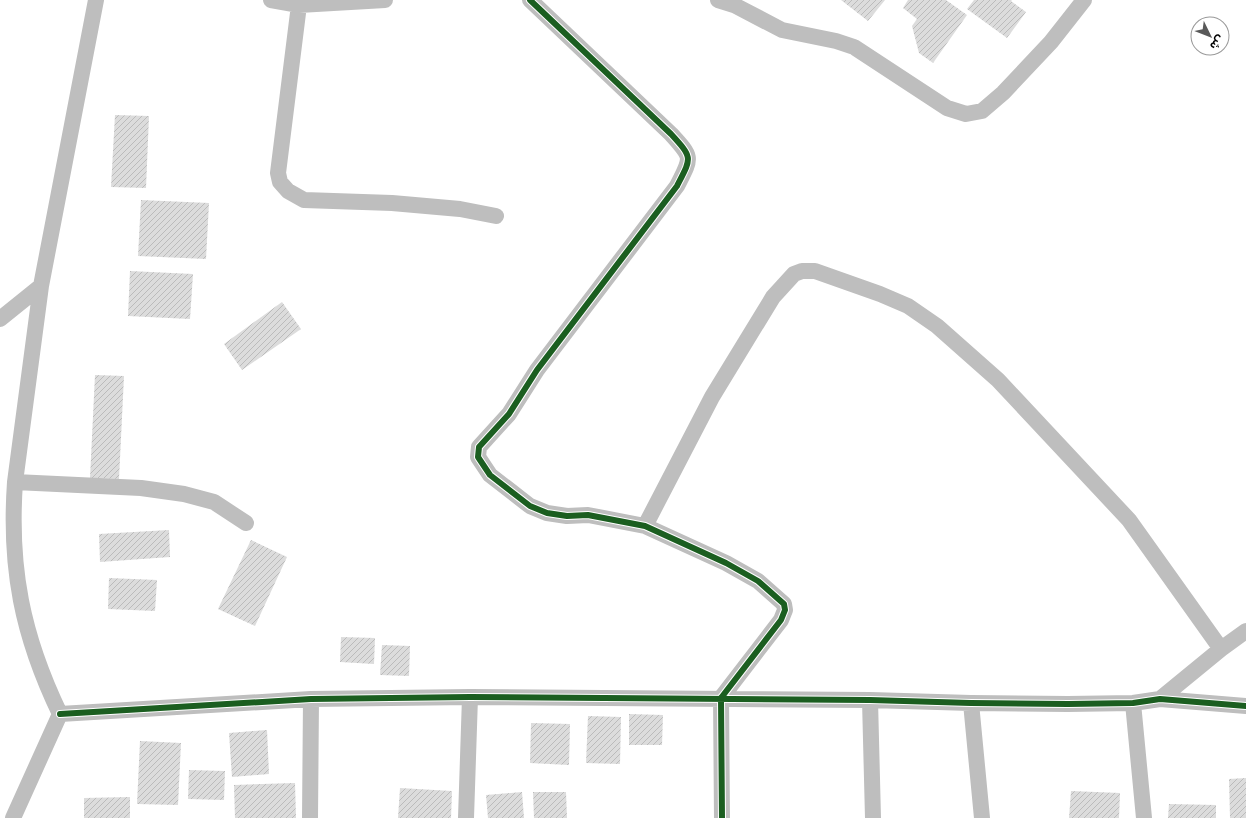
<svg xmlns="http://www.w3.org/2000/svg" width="1246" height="818" font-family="Raleway,'Noto Sans Arabic',sans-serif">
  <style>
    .building { fill: url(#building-hatch) }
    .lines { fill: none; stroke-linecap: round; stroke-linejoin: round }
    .street { stroke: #bebebe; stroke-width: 16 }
    .cycleway-casing { stroke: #fff; stroke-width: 8 }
    .cycleway { stroke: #1b5e20; stroke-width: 6 }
  </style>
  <defs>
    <pattern id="building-hatch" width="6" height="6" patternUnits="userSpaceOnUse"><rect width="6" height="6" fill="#dcdcdc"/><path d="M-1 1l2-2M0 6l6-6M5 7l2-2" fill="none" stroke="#bbb"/></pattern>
  </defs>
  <rect width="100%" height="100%" fill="#fff"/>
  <path class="building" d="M841,0H885L868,21Z
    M908,0H946L967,15L933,63L919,53L912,26L917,19L903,8Z
    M974,0H1012L1011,1L1026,12L1007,38L967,9Z
    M115,115L149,116L146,188L111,187Z
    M141,200L209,203L206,259L138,256Z
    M130,271L193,274L190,319L128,316Z
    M282,302L301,329L242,370L224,344Z
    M95,375L124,376L119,479L90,478Z
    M169,530L170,557L100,562L99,534Z
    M251,540L287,557L255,626L218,609Z
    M109,578L157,580L155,611L108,609Z
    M341,637L375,638L374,664L340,662Z
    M382,645L410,646L409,676L380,675Z
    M629,714L663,715L662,745H629Z
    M588,716L621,717L620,764L586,763Z
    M531,723L570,724L569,765L530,763Z
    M267,730L269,774L232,777L229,733Z
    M140,741L181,743L178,805L137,804Z
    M189,770L225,771L224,800L188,799Z
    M1246,778V818H1230L1229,779Z
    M295,783L296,818H235L234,785Z
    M400,788L452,791L451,818H398Z
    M1071,791L1120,793L1119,818H1069Z
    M522,792L524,818H488L486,795Z
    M533,792H566L567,818H534Z
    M130,797V818H84V798Z
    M1169,804L1216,805V818H1168Z"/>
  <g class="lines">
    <path class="street" d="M271,0L299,5L385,0
      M530,0L671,134C693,158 692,157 677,186L537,370L509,414L479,447L478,457L490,475L530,506L547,513L567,516L588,515L645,526L726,563L758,581L784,604L785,610L781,620L721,698L722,818
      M718,0L734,5L782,30L836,41L854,47L947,108L966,114L982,111L1003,93L1051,42L1084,0
      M299,5L278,173L280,182L288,191L304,200L392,203L460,209L496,216
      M0,319L41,286
      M15,482L141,488L184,494L214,502L246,523
      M645,526L712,397L773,297L794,274L802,271H815L880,294L908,306L937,326L998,380L1129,520L1221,649
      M1160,699L1221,649L1246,631
      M870,700L873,818
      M971,703L982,818
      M1133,703L1144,818
      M60,714L311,699L470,697L870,700L971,703L1068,704L1133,703L1160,699L1246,706
      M60,714C22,635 9,568 15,482L41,286L96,0
      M13,818L60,714
      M310,818L311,699
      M466,818L470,697"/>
    <defs>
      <path id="cycleway" d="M530,0L671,134C693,158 692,157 677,186L537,370L509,414L479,447L478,457L490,475L530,506L547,513L567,516L588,515L645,526L726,563L758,581L784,604L785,610L781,620L721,698L722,818
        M60,714L311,699L470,697L870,700L971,703L1068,704L1133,703L1160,699L1246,706"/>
    </defs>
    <use href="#cycleway" class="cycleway-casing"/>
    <use href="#cycleway" class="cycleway"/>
  </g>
  <g transform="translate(1210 36) rotate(133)"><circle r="19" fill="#ffffff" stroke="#999999"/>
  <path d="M0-3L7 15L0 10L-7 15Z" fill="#595959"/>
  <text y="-6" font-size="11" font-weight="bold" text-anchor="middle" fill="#000000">ش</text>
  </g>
</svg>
